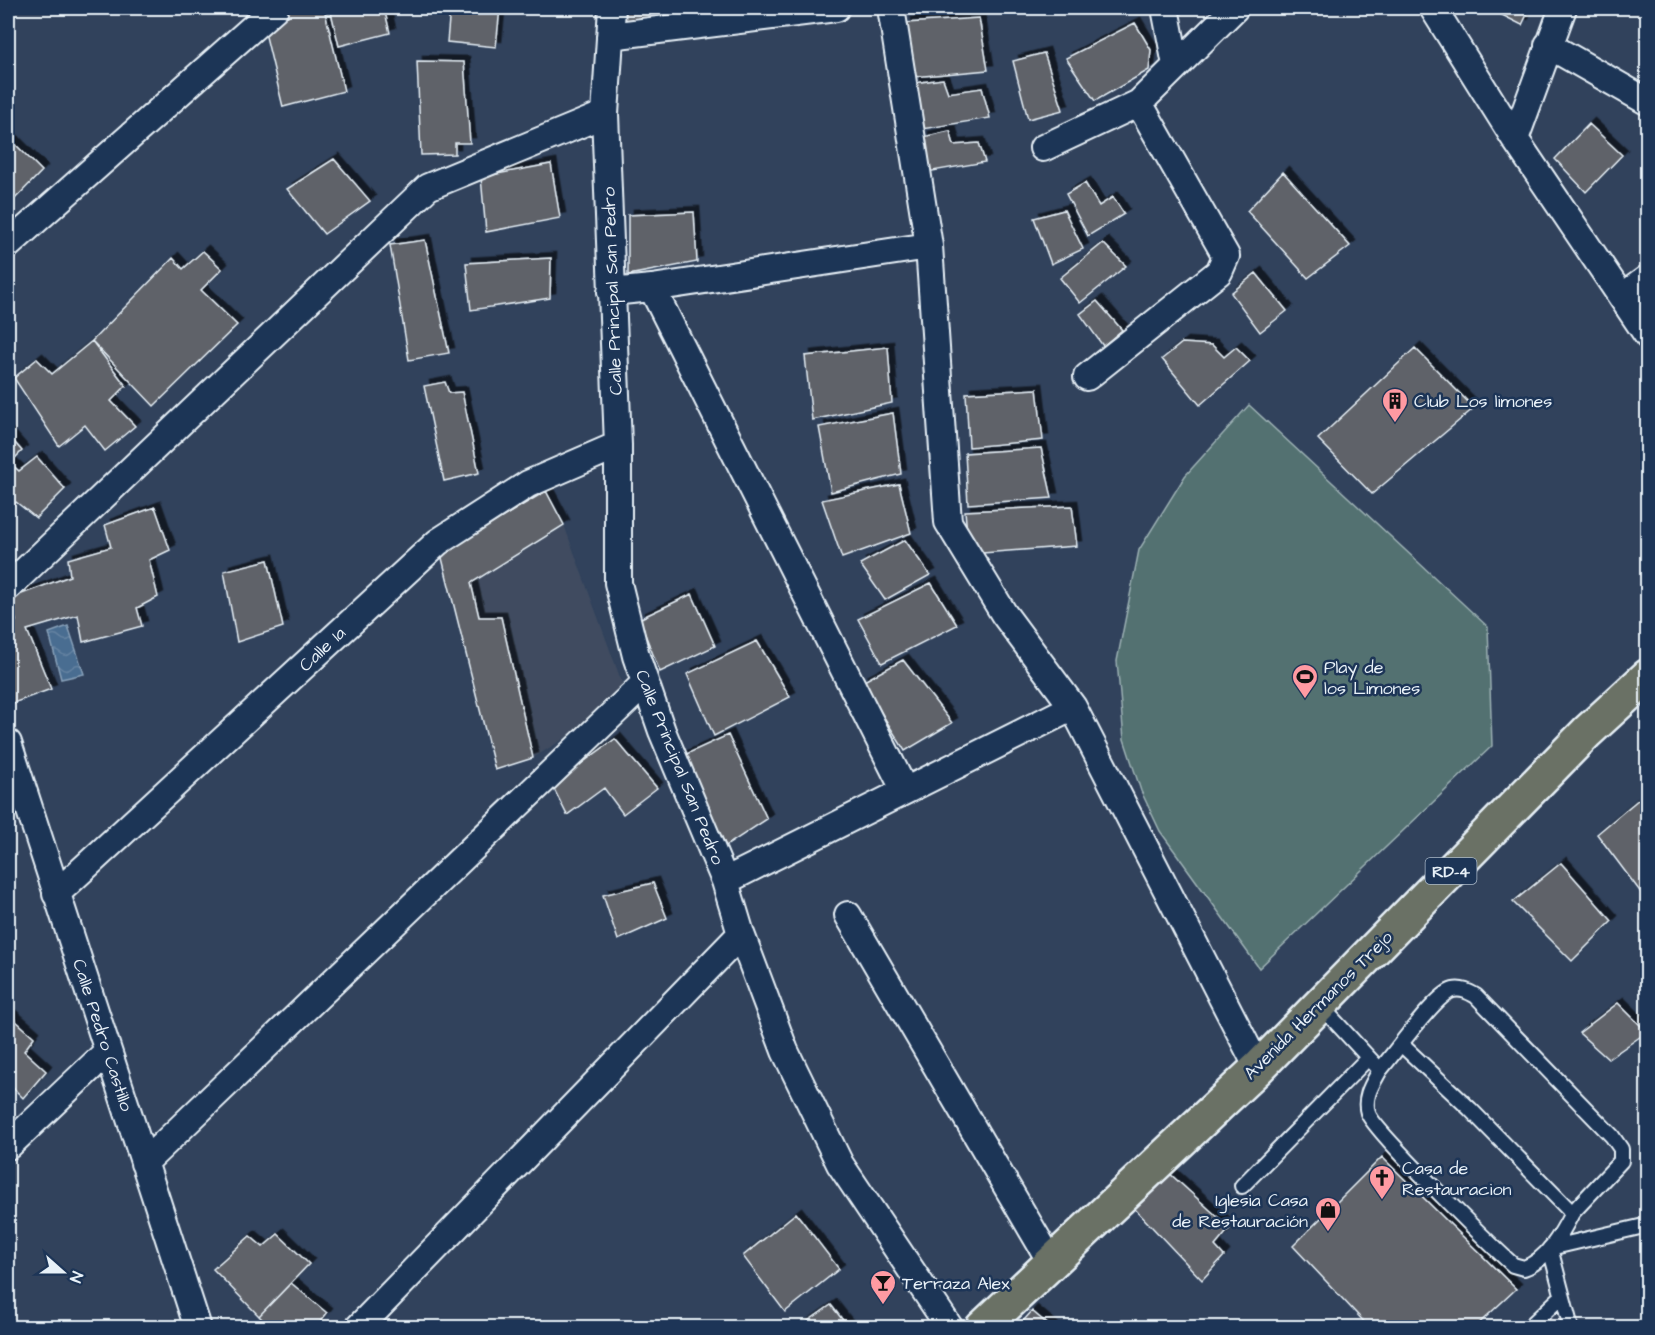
<svg xmlns="http://www.w3.org/2000/svg" width="1655" height="1335" font-family="'Architects Daughter',sans-serif">
  <style>
    .built { fill: #3f4c60 }
    .pitch { fill: #527171; stroke: #9db1b4; stroke-width: 1.5 }
    .water { fill: url(#water-waves); stroke: #89a2ba; stroke-width: 1.5 }
    .building { fill: #5f6269; stroke: #e8f1f8; stroke-width: 1.5; filter: url(#shadow) }
    .lines { fill: none; stroke-linecap: round; stroke-linejoin: round }
    .service-casing { stroke: #e8f1f8; stroke-width: 18 }
    .minor-casing { stroke: #e8f1f8; stroke-width: 30 }
    .primary-casing { stroke: #e8f1f8; stroke-width: 38 }
    .service { stroke: #1d3557; stroke-width: 14 }
    .minor { stroke: #1d3557; stroke-width: 26 }
    .primary { stroke: #6a7165; stroke-width: 33 }
    .labels { text-anchor: middle; stroke-width: 5; stroke-linejoin: round; paint-order: stroke }
    .shield { fill: #1d3557; stroke: #abb9c8; stroke-width: 1.5 }
    .shield-label { font-size: 16px; font-weight: bold; fill: #e8f1f8 }
    .street-label { font-size: 18px; fill: #e8f1f8; stroke: #1d3557 }
    .poi-label { font-size: 18px; fill: #e8f1f8; stroke: #1d3557; text-anchor: start }
  </style>
  <defs>
    <pattern id="water-waves" width="16" height="10" patternUnits="userSpaceOnUse" patternTransform="scale(1.5)"><rect width="16" height="10" fill="#4a6d91"/><path d="M0 5q4-4 8 0t8 0" fill="none" stroke="#6482a1"/></pattern>
    <filter id="shadow"><feDropShadow dx="5.5" dy="-5.5" stdDeviation="0" flood-color="#0009"/></filter>
  </defs>
  <rect width="100%" height="100%" fill="#31425c"/>
  <filter id="ink" filterUnits="userSpaceOnUse"><feTurbulence type="fractalNoise" baseFrequency=".0167" numOctaves="2"/><feDisplacementMap in="SourceGraphic" scale="12" xChannelSelector="R" yChannelSelector="G"/><feConvolveMatrix kernelMatrix="1 2 1 2 8 2 1 2 1" color-interpolation-filters="sRGB"/></filter>
  <g filter="url(#ink)">
    <path class="built" d="M564,525L628,699L533,758L501,617H479L471,583Z"/>
    <path class="pitch" d="M1249,405L1488,627L1492,746L1259,968L1160,831L1141,791L1124,739L1117,661L1139,550L1185,476Z"/>
    <path class="water" d="M68,626L84,674L61,679L49,633Z"/>
    <path class="building" d="M288,8H324L344,91L283,107L263,24L288,16Z
      M330,8H384L390,33L339,46Z
      M450,8H500L496,47L447,42Z
      M625,8H713V10L660,11L658,21L625,22Z
      M1488,8H1530L1522,25Z
      M979,18L988,70L913,77L906,23Z
      M1135,23L1151,50L1149,70L1095,101L1066,58Z
      M1044,53L1063,110L1028,119L1013,61Z
      M417,61L464,62L470,143H455V154L421,155Z
      M943,79L948,93L982,88L990,118L922,129L914,83Z
      M1589,124L1622,155L1586,192L1555,159Z
      M950,131L954,145L979,143L985,162L927,172L923,137Z
      M8,137L42,171L8,206Z
      M334,159L370,201L324,234L287,189Z
      M551,164L560,218L486,232L481,177Z
      M1283,172L1350,246L1308,278L1247,211Z
      M1085,183L1099,206L1113,197L1124,214L1088,236L1066,194Z
      M1064,210L1083,249L1051,264L1034,218Z
      M694,212L697,262L628,275V215Z
      M425,240L449,353L409,360L390,245Z
      M1103,243L1126,266L1080,303L1060,278Z
      M203,251L222,269L201,290L237,325L154,406L92,341L173,258L183,269Z
      M551,258L550,298L471,310L466,263Z
      M1256,273L1287,311L1260,332L1231,293Z
      M1097,301L1122,330L1103,346L1080,314Z
      M92,341L126,386L111,401L135,426L105,451L85,425L59,446L14,378L37,359L52,374Z
      M1182,343L1212,345L1224,357L1236,347L1250,361L1200,405L1162,359Z
      M888,347L892,403L812,420L805,356Z
      M1415,348L1474,408L1372,494L1318,439Z
      M445,382L449,393L462,392L479,473L444,481L424,386Z
      M1037,389L1043,440L969,447L966,393Z
      M893,413L901,474L831,492L819,427Z
      M8,435L22,451L10,463L19,471L37,457L65,489L36,518L16,502L8,511Z
      M1041,448L1052,498L968,504L965,453Z
      M899,484L911,533L842,558L822,500Z
      M546,491L564,525L471,583L479,617H501L533,758L495,770L441,554Z
      M1072,506L1077,546L969,554L965,511Z
      M155,507L170,550L149,560L158,597L137,608L142,626L83,642L78,615L27,630L51,689L8,705V623L16,621L11,598L70,576L68,559L111,547L105,525Z
      M905,540L930,575L885,600L860,564Z
      M268,560L283,627L237,642L224,571Z
      M931,583L957,625L882,663L858,619Z
      M692,594L715,646L660,672L639,619Z
      M757,641L790,697L714,736L687,674Z
      M903,660L952,723L905,751L862,682Z
      M728,735L767,819L726,846L682,756Z
      M615,739L657,788L623,814L604,788L567,815L552,785Z
      M1639,799L1648,810V902L1597,834Z
      M1561,863L1612,921L1572,961L1513,902Z
      M653,883L667,918L618,940L603,895Z
      M1618,1003L1647,1032L1608,1059L1579,1033Z
      M8,1014L34,1037L24,1051L46,1071L23,1098L11,1086L8,1090Z
      M1382,1157L1516,1289L1474,1328H1370L1293,1246Z
      M1169,1173L1230,1228L1215,1246L1224,1256L1202,1280L1134,1208Z
      M796,1213L839,1269L785,1312L743,1256Z
      M278,1234L309,1264L259,1316L213,1269L250,1236L263,1247Z
      M291,1283L327,1313L315,1328H271L259,1316Z
      M831,1305L849,1328L801,1326Z
      M1032,1311L1052,1328H1017Z"/>
    <g class="lines">
      <defs>
        <path id="service" d="M1320,1005L1380,1070C1394,1054 1436,994 1453,990C1462,988 1469,992 1476,996L1612,1136L1621,1149V1161L1572,1213L1470,1109L1402,1045
          M1380,1070C1373,1083 1363,1097 1368,1113C1372,1129 1493,1247 1513,1265L1524,1268C1547,1260 1562,1233 1572,1213
          M1242,1186L1368,1058
          M1528,1328L1561,1297
          M1571,1328L1550,1248L1648,1225"/>
        <path id="minor" d="M612,8L605,114L618,445V583L636,656L662,731L725,881L741,934L785,1051L840,1164L950,1328
          M891,8L929,246L948,522L1004,614L1073,707L1258,1068
          M1165,8L1176,65
          M1433,8L1515,139L1648,336
          M610,36L836,8
          M1548,45L1648,102
          M1515,139L1563,8
          M1043,148L1139,103L1235,8
          M8,245L275,8
          M652,288L929,246
          M611,292L652,288L905,791
          M1622,297L1648,278
          M1087,377L1219,272L1226,256L1139,103
          M8,587L428,187L605,114
          M8,743L198,1328
          M725,881L1073,707
          M56,894L438,542L528,484L618,445
          M848,915L1051,1262
          M8,1146L108,1051
          M144,1163L645,683
          M358,1328L741,934"/>
        <path id="primary" d="M982,1328L1258,1068L1587,732L1648,676"/>
      </defs>
      <use href="#service" class="service-casing"/>
      <use href="#minor" class="minor-casing"/>
      <use href="#primary" class="primary-casing"/>
      <use href="#service" class="service"/>
      <use href="#minor" class="minor"/>
      <use href="#primary" class="primary"/>
    </g>
  </g>
  <defs>
    <symbol id="building-pin" viewBox="-11 -11 22 30"><path d="M0 17L-7.5 6A9.5 9.5 0 1 1 7.5 6Z" fill="#ff9aa2" stroke="#1d3557"/><path d="M-4-6H4V6H1V3H-1V6H-4ZM-2.5-4.3h1.7v1.8h-1.7ZM.8-4.3h1.7v1.8H.8ZM-2.5-1h1.7V.8h-1.7ZM.8-1h1.7V.8H.8Z" fill="#111"/></symbol>
    <symbol id="stadium-pin" viewBox="-11 -11 22 30"><path d="M0 17L-7.5 6A9.5 9.5 0 1 1 7.5 6Z" fill="#ff9aa2" stroke="#1d3557"/><path d="M0-5a6.5 5 0 1 0 0 10a6.5 5 0 1 0 0-10ZM-3.5-1.8h7v3.6h-7Z" fill="#111"/></symbol>
    <symbol id="church-pin" viewBox="-11 -11 22 30"><path d="M0 17L-7.5 6A9.5 9.5 0 1 1 7.5 6Z" fill="#ff9aa2" stroke="#1d3557"/><path d="M-1.2-6h2.4v3.5h3.3v2.4h-3.3V6h-2.4V-.1h-3.3v-2.4h3.3Z" fill="#111"/></symbol>
    <symbol id="shop-pin" viewBox="-11 -11 22 30"><path d="M0 17L-7.5 6A9.5 9.5 0 1 1 7.5 6Z" fill="#ff9aa2" stroke="#1d3557"/><path d="M-5-2.5h2.3a2.7 3.5 0 0 1 5.4 0H5L5.5 6h-11ZM-1.5-2.5h3a1.5 2.3 0 0 0-3 0Z" fill="#111"/></symbol>
    <symbol id="bar-pin" viewBox="-11 -11 22 30"><path d="M0 17L-7.5 6A9.5 9.5 0 1 1 7.5 6Z" fill="#ff9aa2" stroke="#1d3557"/><path d="M-6-5H6L.8 .8V4.5H3.5V6h-7V4.5H-.8V.8Z" fill="#111"/></symbol>
  </defs>
  <g fill-rule="evenodd">
    <use href="#building-pin" x="1380" y="386" width="30" height="40"/>
    <use href="#stadium-pin" x="1290" y="662" width="30" height="40"/>
    <use href="#church-pin" x="1367" y="1163" width="30" height="40"/>
    <use href="#shop-pin" x="1313" y="1195" width="30" height="40"/>
    <use href="#bar-pin" x="868" y="1268" width="30" height="40"/>
  </g>
  <g class="labels">
    <rect class="shield" x="1425.5" y="858" width="51" height="26" rx="4.5"/>
    <g class="shield-label">
      <text x="1451" y="877">RD-4</text>
    </g>
    <g class="street-label">
      <text transform="translate(612 291) rotate(-92)" y="6">Calle Principal San Pedro</text>
      <text transform="translate(322 649) rotate(-43)" y="6">Calle 1a</text>
      <text transform="translate(680 767) rotate(68)" y="6">Calle Principal San Pedro</text>
      <text transform="translate(1318 1005) rotate(-45)" y="6">Avenida Hermanos Trejo</text>
      <text transform="translate(103 1035) rotate(72)" y="6">Calle Pedro Castillo</text>
    </g>
    <g class="poi-label">
      <text x="1414" y="407">Club Los limones</text>
      <text x="1324" y="673">Play de<tspan x="1324" dy="21">los Limones</tspan></text>
      <text x="1402" y="1174">Casa de<tspan x="1402" dy="21">Restauracion</tspan></text>
      <text x="1308" y="1206" text-anchor="end">Iglesia Casa<tspan x="1308" dy="21">de Restauración</tspan></text>
      <text x="902" y="1289">Terraza Alex</text>
    </g>
  </g>
  <rect width="1655" height="1335" fill="none" stroke="#1d3557" stroke-width="30"/>
  <rect x="15" y="15" width="1625" height="1305" fill="none" stroke="#e8f1f8" stroke-width="2" filter="url(#ink)"/>
  <g transform="translate(63 1272) rotate(111)" stroke="#1d3557" stroke-width="4.5" paint-order="stroke">
  <path d="M0-4.5L10 22L0 15L-10 22Z" fill="#e8f1f8"/>
  <text y="-9" font-size="16" font-weight="bold" text-anchor="middle" fill="#e8f1f8">N</text>
  </g>
</svg>
